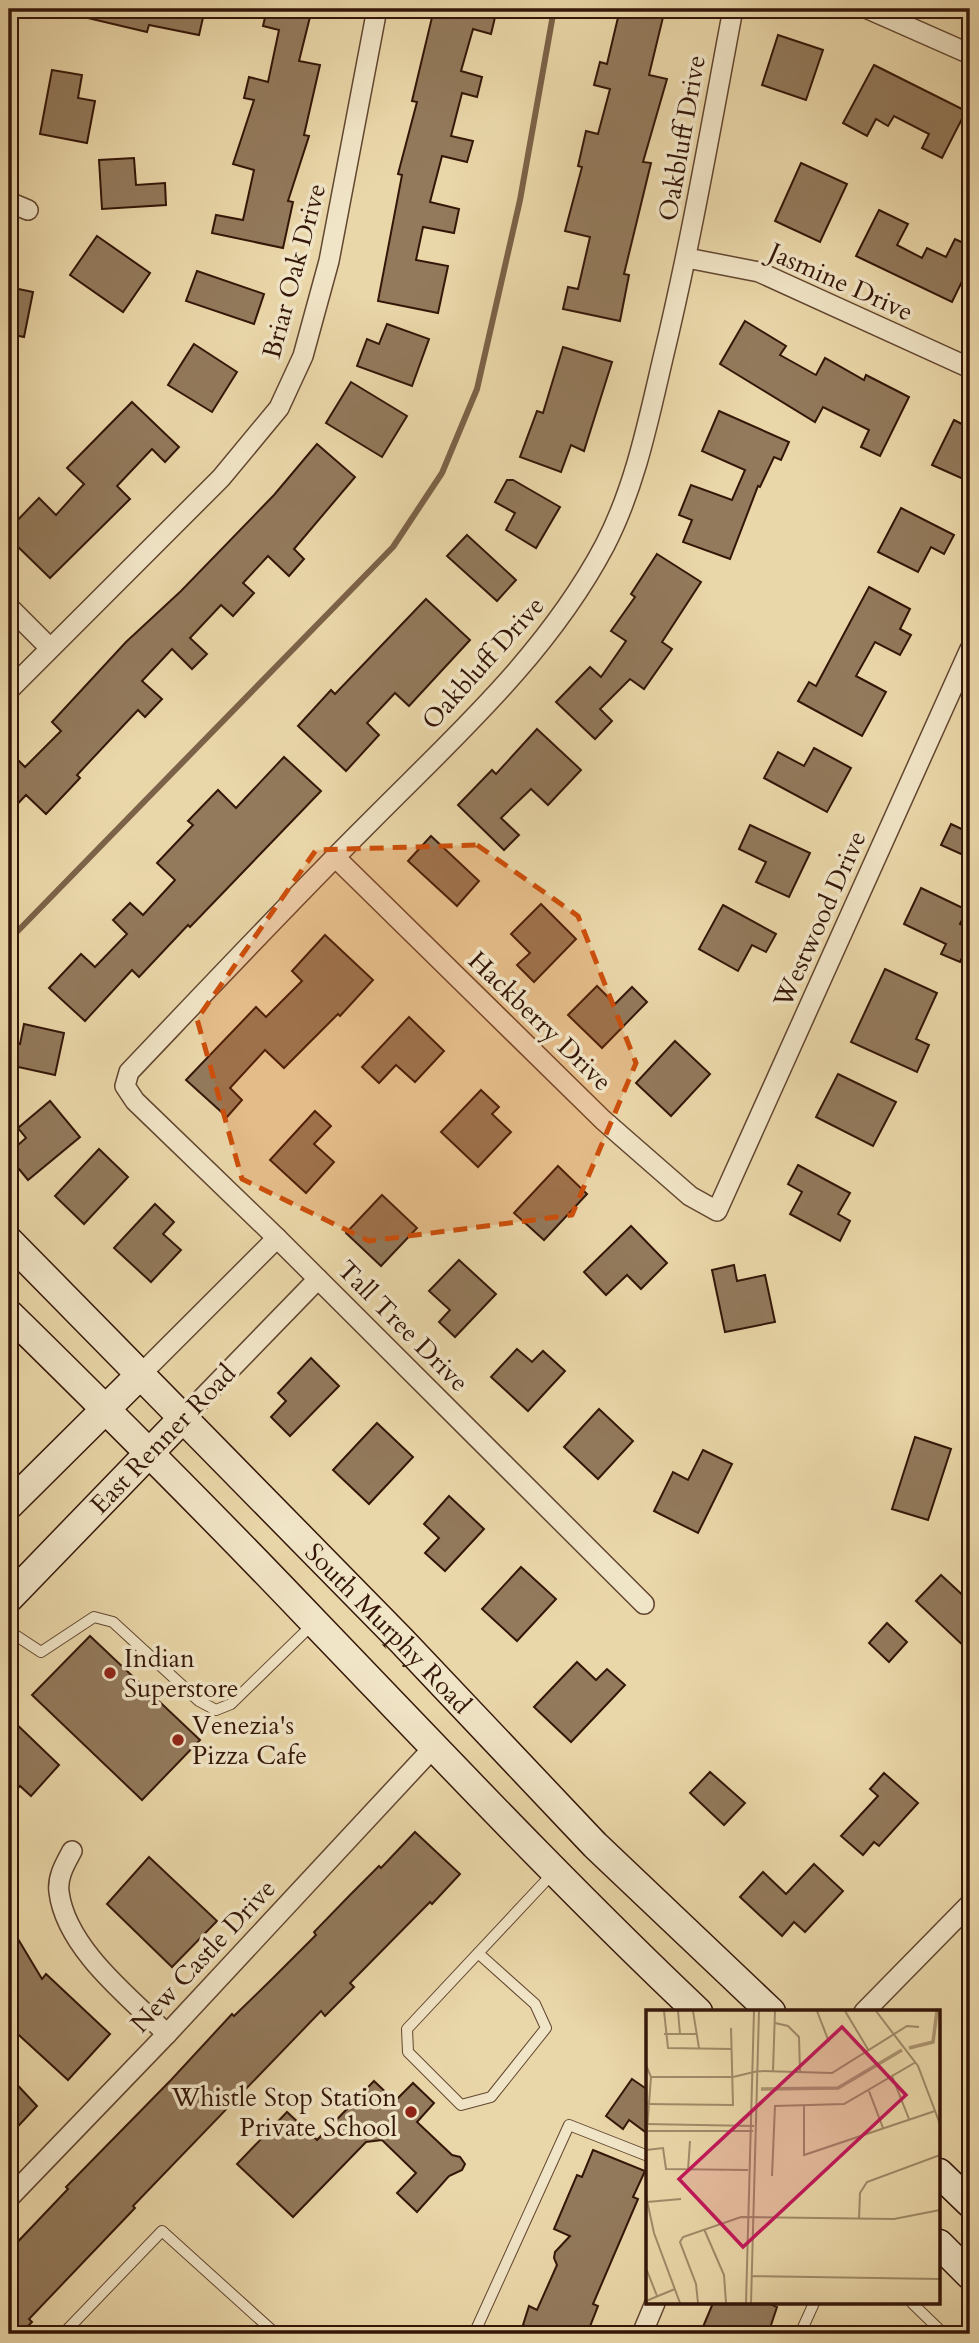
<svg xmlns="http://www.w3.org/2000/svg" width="979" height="2343" font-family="Cardo,serif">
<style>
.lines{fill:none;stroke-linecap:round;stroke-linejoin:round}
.stream{stroke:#7c6248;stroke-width:6}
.building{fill:#937a5c;stroke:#341608;stroke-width:2}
.lane-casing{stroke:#624630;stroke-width:12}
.street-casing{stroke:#624630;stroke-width:22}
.secondary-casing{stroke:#341608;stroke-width:31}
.lane{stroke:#f1e5c7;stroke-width:10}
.street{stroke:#f1e5c7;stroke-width:19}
.secondary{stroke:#f1e5c7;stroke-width:28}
.marked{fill:#cd4f0b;fill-opacity:0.2;stroke:#cd4f0b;stroke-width:5;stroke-dasharray:14 9;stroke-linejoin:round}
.poi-dot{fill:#8f2418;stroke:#f1e5c7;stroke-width:2.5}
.labels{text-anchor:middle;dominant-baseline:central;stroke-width:7;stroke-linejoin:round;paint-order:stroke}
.street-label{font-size:26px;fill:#341608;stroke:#f1e5c7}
.poi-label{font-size:26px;fill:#341608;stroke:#f1e5c7;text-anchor:start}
.inset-river{fill:none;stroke:#ac9572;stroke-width:3.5}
.inset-road{fill:none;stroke:#a18a69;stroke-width:2}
.view{fill:#c2185b;fill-opacity:0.15;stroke:#c2185b;stroke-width:3.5}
.inset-edge{fill:none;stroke:#341608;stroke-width:3.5}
</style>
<rect width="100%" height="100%" fill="#ead7a9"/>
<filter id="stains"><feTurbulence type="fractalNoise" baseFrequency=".00286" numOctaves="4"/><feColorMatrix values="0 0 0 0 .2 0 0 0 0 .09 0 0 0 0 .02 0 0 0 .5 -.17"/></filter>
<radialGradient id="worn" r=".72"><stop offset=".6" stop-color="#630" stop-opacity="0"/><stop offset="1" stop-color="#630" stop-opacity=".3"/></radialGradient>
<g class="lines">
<path class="stream" d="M9,940L393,547L442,473L477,389L520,200L554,9"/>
</g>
<g class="building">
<path d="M75,9H205L199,35L149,25L147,32L75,15Z"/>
<path d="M267,9H312L299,61L320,65L304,135L309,136L288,201L293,202L283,248L212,233L216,215L243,220L254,170L233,164L254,100L244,98L249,77L268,82L279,30L263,26Z"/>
<path d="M434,9H497L491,34L473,29L461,71L482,77L477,97L462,93L451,136L473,141L467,162L442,156L430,202L459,209L454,233L423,227L416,260L448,266L438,313L378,301L402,175L398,174L417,102L412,101Z"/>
<path d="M620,9H665L649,75L667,79L643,162L651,163L624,274L629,275L620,321L563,309L568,287L578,289L590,237L565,231L582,167L578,166L586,131L598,134L610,89L594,85L600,62L607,64Z"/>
<path d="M778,35L823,50L806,100L762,85Z"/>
<path d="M874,65L966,111L942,158L922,148L929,134L894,116L888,126L876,119L867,136L843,123Z"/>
<path d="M52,70L82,75L78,98L95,101L87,143L40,134Z"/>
<path d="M134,158L136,185L165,183L166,205L102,209L99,160Z"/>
<path d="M801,163L847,184L820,242L775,221Z"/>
<path d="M879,210L908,224L897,245L922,258L927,248L946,257L955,239L970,246V265L952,302L856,256Z"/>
<path d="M97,236L150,273L123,312L70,275Z"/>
<path d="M197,271L264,294L254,324L186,301Z"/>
<path d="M9,287L33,292L24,337L9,334Z"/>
<path d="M745,321L786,346L780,355L816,375L825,358L864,380L866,375L909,397L880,456L861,447L869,430L823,407L815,422L720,364Z"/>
<path d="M387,324L429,339L412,386L357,366L367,339L379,344Z"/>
<path d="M194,344L237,372L212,412L168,385Z"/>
<path d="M563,347L612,362L584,451L571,445L561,472L520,457L537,411L543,413Z"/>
<path d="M351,382L407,416L382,457L326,423Z"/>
<path d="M132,402L179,447L165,462L152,449L117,486L130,499L50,578L9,538V529L39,498L56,515L84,484L67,468Z"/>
<path d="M719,411L789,442L781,460L774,457L760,487L758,486L730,559L683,542L692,520L679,515L691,485L732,500L745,470L702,451Z"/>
<path d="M954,420L970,428V482L932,465Z"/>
<path d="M317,444L355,477L294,549L304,559L289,576L268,556L243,583L254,593L233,616L221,605L190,638L207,654L192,669L172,649L142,681L162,699L145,717L138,710L77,775L80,778L46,814L26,795L9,813V751L25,767L61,731L52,722L126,642L181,591L274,495Z"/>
<path d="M507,480H513L560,507L536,548L506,530L515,513L495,502Z"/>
<path d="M901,508L954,535L944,554L931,547L918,572L878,552Z"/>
<path d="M467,535L516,580L497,601L447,556Z"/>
<path d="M657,554L701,582L662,642L672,649L644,689L630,679L600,709L612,721L595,739L556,702L590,667L601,677L626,641L611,631L635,597L631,594Z"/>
<path d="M869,587L910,609L900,629L911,635L900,655L875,642L856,676L886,692L862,736L798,701L809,682L816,686Z"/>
<path d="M426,599L470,640L409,706L395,693L367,723L379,735L346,771L298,726L331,690L335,694Z"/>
<path d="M537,729L581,770L548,805L531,789L501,818L519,835L504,850L458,805L492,770L496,774Z"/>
<path d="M814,748L851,768L827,812L764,778L778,752L804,766Z"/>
<path d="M284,757L321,791L190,927L188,925L139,977L132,970L85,1021L49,988L81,954L95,967L127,934L113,920L130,903L143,915L175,880L157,863L193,825L188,821L218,790L236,808Z"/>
<path d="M951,824L970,833V858L941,845Z"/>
<path d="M750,825L810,853L789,897L756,882L766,862L739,849Z"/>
<path d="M431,836L479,881L457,906L408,861Z"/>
<path d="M921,888L967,910L960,924L970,928V941L960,962L941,954L946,944L904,924Z"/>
<path d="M541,904L576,939L534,982L517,965L530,953L511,934Z"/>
<path d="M723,905L776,934L766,952L752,945L738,971L699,949Z"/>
<path d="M325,935L373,980L340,1016L338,1014L284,1068L265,1050L230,1088L242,1100L227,1117L186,1080L256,1007L266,1017L302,981L292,971Z"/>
<path d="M885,969L937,993L916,1039L929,1045L917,1072L851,1042Z"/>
<path d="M597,986L615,1004L632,987L647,1002L602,1048L568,1015Z"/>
<path d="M409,1017L444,1051L415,1082L396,1065L379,1083L362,1067Z"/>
<path d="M24,1024L64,1033L55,1075L9,1065V1042L20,1044Z"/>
<path d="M675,1041L710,1074L671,1116L636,1083Z"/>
<path d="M838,1074L896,1102L873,1146L816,1117Z"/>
<path d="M481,1090L499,1107L492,1114L511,1132L478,1167L441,1132Z"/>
<path d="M50,1101L80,1137L28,1180L9,1157V1153L26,1138L18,1128Z"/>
<path d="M315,1111L331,1126L314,1144L334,1162L306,1193L270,1160Z"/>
<path d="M99,1149L128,1177L84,1224L55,1196Z"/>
<path d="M798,1165L850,1193L838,1214L850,1221L840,1241L790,1214L802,1192L788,1184Z"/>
<path d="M558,1166L587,1194L544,1240L514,1213Z"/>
<path d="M382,1195L417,1228L381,1266L346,1233Z"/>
<path d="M155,1204L174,1222L163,1234L181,1250L151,1282L114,1248Z"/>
<path d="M631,1226L667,1263L641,1289L627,1275L606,1295L584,1272Z"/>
<path d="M459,1260L496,1294L455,1337L439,1322L450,1310L429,1291Z"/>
<path d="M734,1265L737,1281L765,1275L775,1322L725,1332L712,1270Z"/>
<path d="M517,1349L532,1362L543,1351L565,1371L528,1411L491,1377Z"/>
<path d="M311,1358L339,1386L290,1436L271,1417L286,1401L278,1393Z"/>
<path d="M599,1409L633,1441L598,1479L564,1447Z"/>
<path d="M377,1423L413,1457L369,1504L333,1470Z"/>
<path d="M915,1437L951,1449L928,1520L892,1509Z"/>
<path d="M703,1450L732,1464L698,1533L654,1511L673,1472L688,1480Z"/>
<path d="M449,1496L484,1529L445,1571L425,1553L439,1538L424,1524Z"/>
<path d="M521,1567L556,1599L517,1641L482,1609Z"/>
<path d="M941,1575L970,1602V1652L916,1601Z"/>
<path d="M887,1623L907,1642L889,1662L869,1643Z"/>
<path d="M90,1636L200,1740L142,1800L32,1695Z"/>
<path d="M577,1662L596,1680L607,1669L625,1685L571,1742L534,1707Z"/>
<path d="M9,1717L59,1765L31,1796L20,1786L9,1797Z"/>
<path d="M710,1772L745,1803L724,1825L690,1793Z"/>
<path d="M884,1773L918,1803L879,1846L874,1842L863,1855L841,1836L878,1796L870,1789Z"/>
<path d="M415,1832L460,1874L432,1904L430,1902L350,1983L354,1987L325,2016L321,2011L133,2206L135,2208L29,2319L32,2322L20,2334H9V2251L68,2189L66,2187L171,2080L232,2014L234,2016L272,1979L316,1935L314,1932L350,1895L379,1866L381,1868Z"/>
<path d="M149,1857L217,1921L172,1967L107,1904Z"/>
<path d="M814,1864L843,1891L805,1932L794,1922L782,1936L740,1897L763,1872L786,1894Z"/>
<path d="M9,1924L42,1979L46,1974L110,2034L68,2080L9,2026Z"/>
<path d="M9,2076L37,2106L9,2136Z"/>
<path d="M632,2079L648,2090V2134L629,2120L623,2129L606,2116Z"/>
<path d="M374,2081L395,2101L413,2083L434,2103L417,2122L452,2155L460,2157L465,2164L462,2170L449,2176L417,2212L397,2193L416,2173L382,2140L366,2142L293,2217L237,2164L287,2112L317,2140Z"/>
<path d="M593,2150L645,2171L633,2197L638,2199L593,2304L598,2306L587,2334H543L523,2325L529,2306L537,2310L557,2265L554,2258L555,2252L570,2236L554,2229L577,2175L582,2177Z"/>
<path d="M713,2303H768L777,2307L768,2334H700Z"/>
</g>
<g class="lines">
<g class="lane-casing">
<g id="lane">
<path d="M9,1631L41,1652L94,1617L113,1622L199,1701L216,1710L231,1704L313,1624"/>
<path d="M478,1953L535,2004L546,2028L491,2097L461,2105L408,2052L407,2029L554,1872"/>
<path d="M912,2303L944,2334"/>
<path d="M63,2334L162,2231L276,2334"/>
<path d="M474,2334L569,2125L648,2156"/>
<path d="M800,2334L814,2303"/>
</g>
</g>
<g class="street-casing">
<g id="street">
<path d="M868,9L970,54"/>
<path d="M9,202L28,210"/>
<path d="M687,258L759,272L970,368"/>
<path d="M9,607L50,648"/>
<path d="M9,690L221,478L279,408L303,356L329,261L377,9"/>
<path d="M335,857L603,1120L690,1196L717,1211L970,649"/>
<path d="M141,1374L277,1238"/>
<path d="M184,1417L318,1279"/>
<path d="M644,1604L277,1238L135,1101L125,1086L129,1072C208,989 286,906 367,825C453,738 547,655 605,545C635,487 648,422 663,358C691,242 711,126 733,9"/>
<path d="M72,1851C65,1864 57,1877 59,1892C66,1948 129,1997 167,2034"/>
<path d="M864,2012L970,1904"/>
<path d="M9,2198L167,2034L433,1748"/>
<path d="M642,2334L655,2303"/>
</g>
</g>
<g class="secondary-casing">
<g id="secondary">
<path id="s1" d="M9,1241L401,1640L595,1845L771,2012"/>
<path d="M9,1314C112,1415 215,1518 315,1623C441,1754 566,1887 698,2012"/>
<path d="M9,1505L141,1374"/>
<path d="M9,1598L184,1417"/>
<path d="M939,2173L970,2203"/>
<path d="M939,2244L970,2275"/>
</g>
</g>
<use href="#lane" class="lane"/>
<use href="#street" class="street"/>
<use href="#secondary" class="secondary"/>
</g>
<path class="marked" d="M477,845L578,916L636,1063L572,1215L369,1241L242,1179L197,1019L316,850Z"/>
<g class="poi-dot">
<circle cx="110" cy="1673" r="7"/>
<circle cx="178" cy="1740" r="7"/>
<circle cx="411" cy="2112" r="7"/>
</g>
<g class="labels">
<g class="street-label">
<text transform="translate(682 138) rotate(-80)">Oakbluff Drive</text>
<text transform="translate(294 271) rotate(-75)">Briar Oak Drive</text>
<text transform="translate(841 282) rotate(24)">Jasmine Drive</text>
<text transform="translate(483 663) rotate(-48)">Oakbluff Drive</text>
<text transform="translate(820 919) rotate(-66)">Westwood Drive</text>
<text transform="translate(540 1021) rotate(44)">Hackberry Drive</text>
<text transform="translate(403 1326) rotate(45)">Tall Tree Drive</text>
<text transform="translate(163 1439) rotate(-46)">East Renner Road</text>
<text stroke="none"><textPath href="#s1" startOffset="542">South Murphy Road</textPath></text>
<text transform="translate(203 1956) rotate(-47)">New Castle Drive</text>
</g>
<g class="poi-label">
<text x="124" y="1658">Indian<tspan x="124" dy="30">Superstore</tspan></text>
<text x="192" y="1725">Venezia's<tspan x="192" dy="30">Pizza Cafe</tspan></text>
<text x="397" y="2097" text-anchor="end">Whistle Stop Station<tspan x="397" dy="30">Private School</tspan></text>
</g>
</g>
<g transform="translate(646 2010)">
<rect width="294" height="294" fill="#ead7a9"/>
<path class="inset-river" d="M263,38L287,32L291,1M115,79L192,78L256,40"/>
<path class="inset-road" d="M18,1L22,38L86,39M32,1L34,24M47,1L53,38M171,1L183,32M199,1L223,41M230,1L272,56L294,114M129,13L142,16L153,27L154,62M18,24H50M0,55L5,67L0,133M127,61L129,1M246,66L263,109M5,67H87L112,61L186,63L261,16L273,17M223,81L237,118M0,94L87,95L85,18M158,96V145L289,101M0,114L108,116M0,121H107M0,140L17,138L20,159L102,160M42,160L44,131M126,166L129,96L198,94L270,52M0,186L8,223L34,293M1,192L35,189M213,209L214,183L221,172L294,145M58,219L78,265L80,293M0,258L11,286M106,266L294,269M0,291L29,279M52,293L50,274L34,232L37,227L95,207L248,209L294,200M100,293L108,1M105,293L113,1"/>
<path class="view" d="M196,17L260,85L97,237L33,169Z"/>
<rect width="294" height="294" class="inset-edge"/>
</g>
<rect width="979" height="2343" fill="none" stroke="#ead7a9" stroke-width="35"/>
<rect x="10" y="10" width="958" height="2322" fill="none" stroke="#341608" stroke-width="3.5"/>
<rect x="18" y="18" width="944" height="2308" fill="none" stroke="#341608" stroke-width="2"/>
<rect width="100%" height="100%" filter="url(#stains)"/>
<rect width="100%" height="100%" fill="url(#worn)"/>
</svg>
